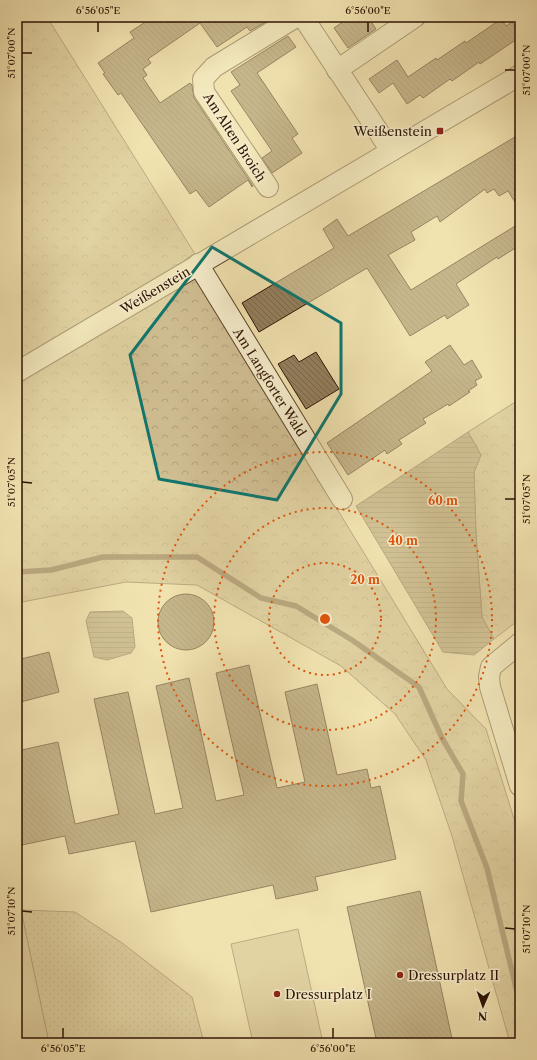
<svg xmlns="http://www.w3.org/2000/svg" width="537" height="1060" font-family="'Libre Caslon Text',serif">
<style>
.grass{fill:url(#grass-dots);stroke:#7e684b}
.forest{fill:url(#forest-crowns);stroke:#7e684b}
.pitch{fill:#d0bf93;stroke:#7e684b}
.water{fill:url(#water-rules);stroke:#7a6547}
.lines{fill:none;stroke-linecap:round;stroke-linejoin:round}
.stream{stroke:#7a6547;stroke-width:5.5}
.building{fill:url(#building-back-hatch);stroke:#2d1203}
.minor-casing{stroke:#5e462e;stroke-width:22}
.minor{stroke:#f6edcc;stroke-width:20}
.marked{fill:none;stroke:#0f766e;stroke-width:3;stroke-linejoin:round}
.ticks{fill:none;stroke:#2d1203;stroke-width:1.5}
.ring{fill:none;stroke:#df550c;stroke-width:2;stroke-dasharray:2 4}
.poi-dot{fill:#8f2418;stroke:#f6edcc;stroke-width:1.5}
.labels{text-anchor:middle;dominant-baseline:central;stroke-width:3;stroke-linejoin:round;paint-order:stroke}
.poi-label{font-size:13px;fill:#2d1203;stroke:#f6edcc;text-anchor:start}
.street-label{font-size:13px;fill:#2d1203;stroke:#f6edcc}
.centre{fill:#df550c;stroke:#f6edcc;stroke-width:2}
.ring-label{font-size:12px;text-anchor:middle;font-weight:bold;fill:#df550c;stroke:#f6edcc;stroke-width:3;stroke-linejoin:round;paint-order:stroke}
.neatline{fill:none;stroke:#2d1203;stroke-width:1.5}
.ticks-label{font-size:10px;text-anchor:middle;fill:#2d1203}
</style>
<defs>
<pattern id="grass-dots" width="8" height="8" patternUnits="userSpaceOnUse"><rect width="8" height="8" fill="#d0bf93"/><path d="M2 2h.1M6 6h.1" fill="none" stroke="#b3a37d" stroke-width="1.8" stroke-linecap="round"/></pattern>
<pattern id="forest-crowns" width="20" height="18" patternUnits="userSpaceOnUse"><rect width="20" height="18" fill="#d0bf93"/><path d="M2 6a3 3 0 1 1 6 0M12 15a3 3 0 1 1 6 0" fill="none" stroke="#b3a37d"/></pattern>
<pattern id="water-rules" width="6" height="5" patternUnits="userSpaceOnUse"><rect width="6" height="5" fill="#ae9c75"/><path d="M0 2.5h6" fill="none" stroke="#8e7e5e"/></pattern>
<pattern id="building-back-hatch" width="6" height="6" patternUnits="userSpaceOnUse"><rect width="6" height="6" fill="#937f5d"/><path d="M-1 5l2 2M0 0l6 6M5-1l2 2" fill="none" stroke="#78674b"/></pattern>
</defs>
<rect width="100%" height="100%" fill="#f1e3b0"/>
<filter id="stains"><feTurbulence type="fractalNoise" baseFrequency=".005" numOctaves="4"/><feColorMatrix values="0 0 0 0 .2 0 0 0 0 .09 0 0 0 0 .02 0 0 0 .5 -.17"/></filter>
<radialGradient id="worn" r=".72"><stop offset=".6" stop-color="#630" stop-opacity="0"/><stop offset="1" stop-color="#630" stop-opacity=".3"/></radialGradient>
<path class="grass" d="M21,910L75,912L122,943L192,997L204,1043H49Z"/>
<g class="forest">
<path d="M17,17H47L195,254L185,260L447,689L486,729L520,838V1043H510L452,836L426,760L395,714L341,666L197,585L126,582L17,603Z"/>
<path d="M520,399V619L494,639L482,617L476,534L474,472L481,455L468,432Z"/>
</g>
<g class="pitch">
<path d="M17,910H21L49,1043H17Z"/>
<path d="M298,929L323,1043H253L231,944Z"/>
</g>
<g class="water">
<path d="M468,432L481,455L474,472L476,534L482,617L494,639L474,655L443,652L356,506Z"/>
<path d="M123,611L132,618L135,647L131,653L107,660L94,657L86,621L90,612Z"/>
</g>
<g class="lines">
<path class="stream" d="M17,572L51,570L103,557H197L261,598L296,606L352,640L419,687L442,738L463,774L461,801L487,868L520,1004"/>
</g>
<g class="building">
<path d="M153,17H274L250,31L247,27L217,47L200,23L148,59L151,63L143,69L147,75L143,78L160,103L190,83L192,85L194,98L253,186L252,187L248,180L209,207L196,190L190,194L121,93L118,95L103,74L105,73L98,63L134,38L130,32Z"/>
<path d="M350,17H368L376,29L348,48L334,28Z"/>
<path d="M501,19L506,26L512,22L520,33V37L480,64L479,62L452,81L450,79L423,98L420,95L407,104L393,83L379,93L369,79L397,60L408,77L436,58L437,60L465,41L466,43Z"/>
<path d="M288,36L296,47L257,73L298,134L292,138L302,153L272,173L262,158L272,151L231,91L240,85L231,72Z"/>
<path d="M520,134V210L508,191L499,196L494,189L487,193L485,189L440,222L437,216L411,232L415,240L388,255L411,290L520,223V245L498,259L497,257L456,284L469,305L447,319L445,315L410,336L367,268L259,332L242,303L334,248L323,229L337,219L348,236Z"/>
<path d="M450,345L464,365L472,360L482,377L475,381L477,385L468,391L470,392L449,406L448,404L423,419L426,423L399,440L402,444L387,454L385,450L348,475L327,443L432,371L425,362Z"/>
<path d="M316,352L339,389L306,409L278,364L294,355L299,362Z"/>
<circle cx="186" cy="622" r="28"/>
<path d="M49,652L59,692L17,703V660Z"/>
<path d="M249,665L277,788L305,782L285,692L317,684L337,775L367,769L371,788L380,786L396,859L315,877L318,890L276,899L273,885L151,912L135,841L69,854L65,836L17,846V751L58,742L75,824L119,814L94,699L128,692L155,814L183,808L156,686L189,678L216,801L244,795L216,673Z"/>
<path d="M420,891L453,1043H377L347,907Z"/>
</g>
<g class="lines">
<g class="minor-casing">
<g id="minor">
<path d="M303,17L391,151"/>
<path d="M337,70L415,17"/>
<path d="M268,187L204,92L203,79L214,67L296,17"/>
<path d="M198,264L342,499"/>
<path d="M17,372L520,75"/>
<path d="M520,643L491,667L489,677L490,687L520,786"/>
</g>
</g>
<use href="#minor" class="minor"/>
</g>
<path d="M0 0H537V1060H0ZM212,247L341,323V394L277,500L159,479L130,355Z" fill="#f1e3b0" fill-opacity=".55" fill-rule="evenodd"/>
<path class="marked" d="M212,247L341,323V394L277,500L159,479L130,355Z"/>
<path class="ticks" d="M98,32V22M368,32V22M22,53H32M505,70H515M22,482L32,483M505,499H515M22,911L32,912M505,928L515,929M63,1038V1028M333,1038V1028"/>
<g class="ring">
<circle cx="325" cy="619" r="56"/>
<circle cx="325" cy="619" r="111"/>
<circle cx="325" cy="619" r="167"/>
</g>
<g class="poi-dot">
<rect x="436" y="127" width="8" height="8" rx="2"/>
<circle cx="400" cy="975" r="4"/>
<circle cx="277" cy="994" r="4"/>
</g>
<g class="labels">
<g class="poi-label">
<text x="432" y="131" text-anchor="end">Weißenstein</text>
<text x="408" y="975">Dressurplatz II</text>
<text x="285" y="994">Dressurplatz I</text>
</g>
<g class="street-label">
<text transform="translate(235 137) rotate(57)">Am Alten Broich</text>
<text transform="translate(155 290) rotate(-31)">Weißenstein</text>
<text transform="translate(270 382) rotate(58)">Am Langforter Wald</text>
</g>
</g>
<circle cx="325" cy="619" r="6" class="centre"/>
<g class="ring-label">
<text x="443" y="505">60 m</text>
<text x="403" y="545">40 m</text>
<text x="365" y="584">20 m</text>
</g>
<rect width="537" height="1060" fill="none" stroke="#f1e3b0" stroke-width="44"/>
<g transform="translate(483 1006) rotate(182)" stroke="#f6edcc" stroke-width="3" paint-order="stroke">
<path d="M0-3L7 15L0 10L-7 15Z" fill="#2d1203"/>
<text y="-6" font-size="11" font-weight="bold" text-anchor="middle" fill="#2d1203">N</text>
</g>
<rect x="22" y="22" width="493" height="1016" class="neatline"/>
<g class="ticks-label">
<text x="98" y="14">6°56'05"E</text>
<text x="368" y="14">6°56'00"E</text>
<text transform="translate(11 53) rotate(-90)" y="4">51°07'00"N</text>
<text transform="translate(526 70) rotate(-90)" y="4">51°07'00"N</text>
<text transform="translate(11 482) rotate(-90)" y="4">51°07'05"N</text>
<text transform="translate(526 499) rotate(-90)" y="4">51°07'05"N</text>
<text transform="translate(11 911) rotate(-90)" y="4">51°07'10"N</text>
<text transform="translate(526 929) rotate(-90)" y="4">51°07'10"N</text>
<text x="63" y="1052">6°56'05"E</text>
<text x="333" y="1052">6°56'00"E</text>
</g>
<rect width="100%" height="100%" filter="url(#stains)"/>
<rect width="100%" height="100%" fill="url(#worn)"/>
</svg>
